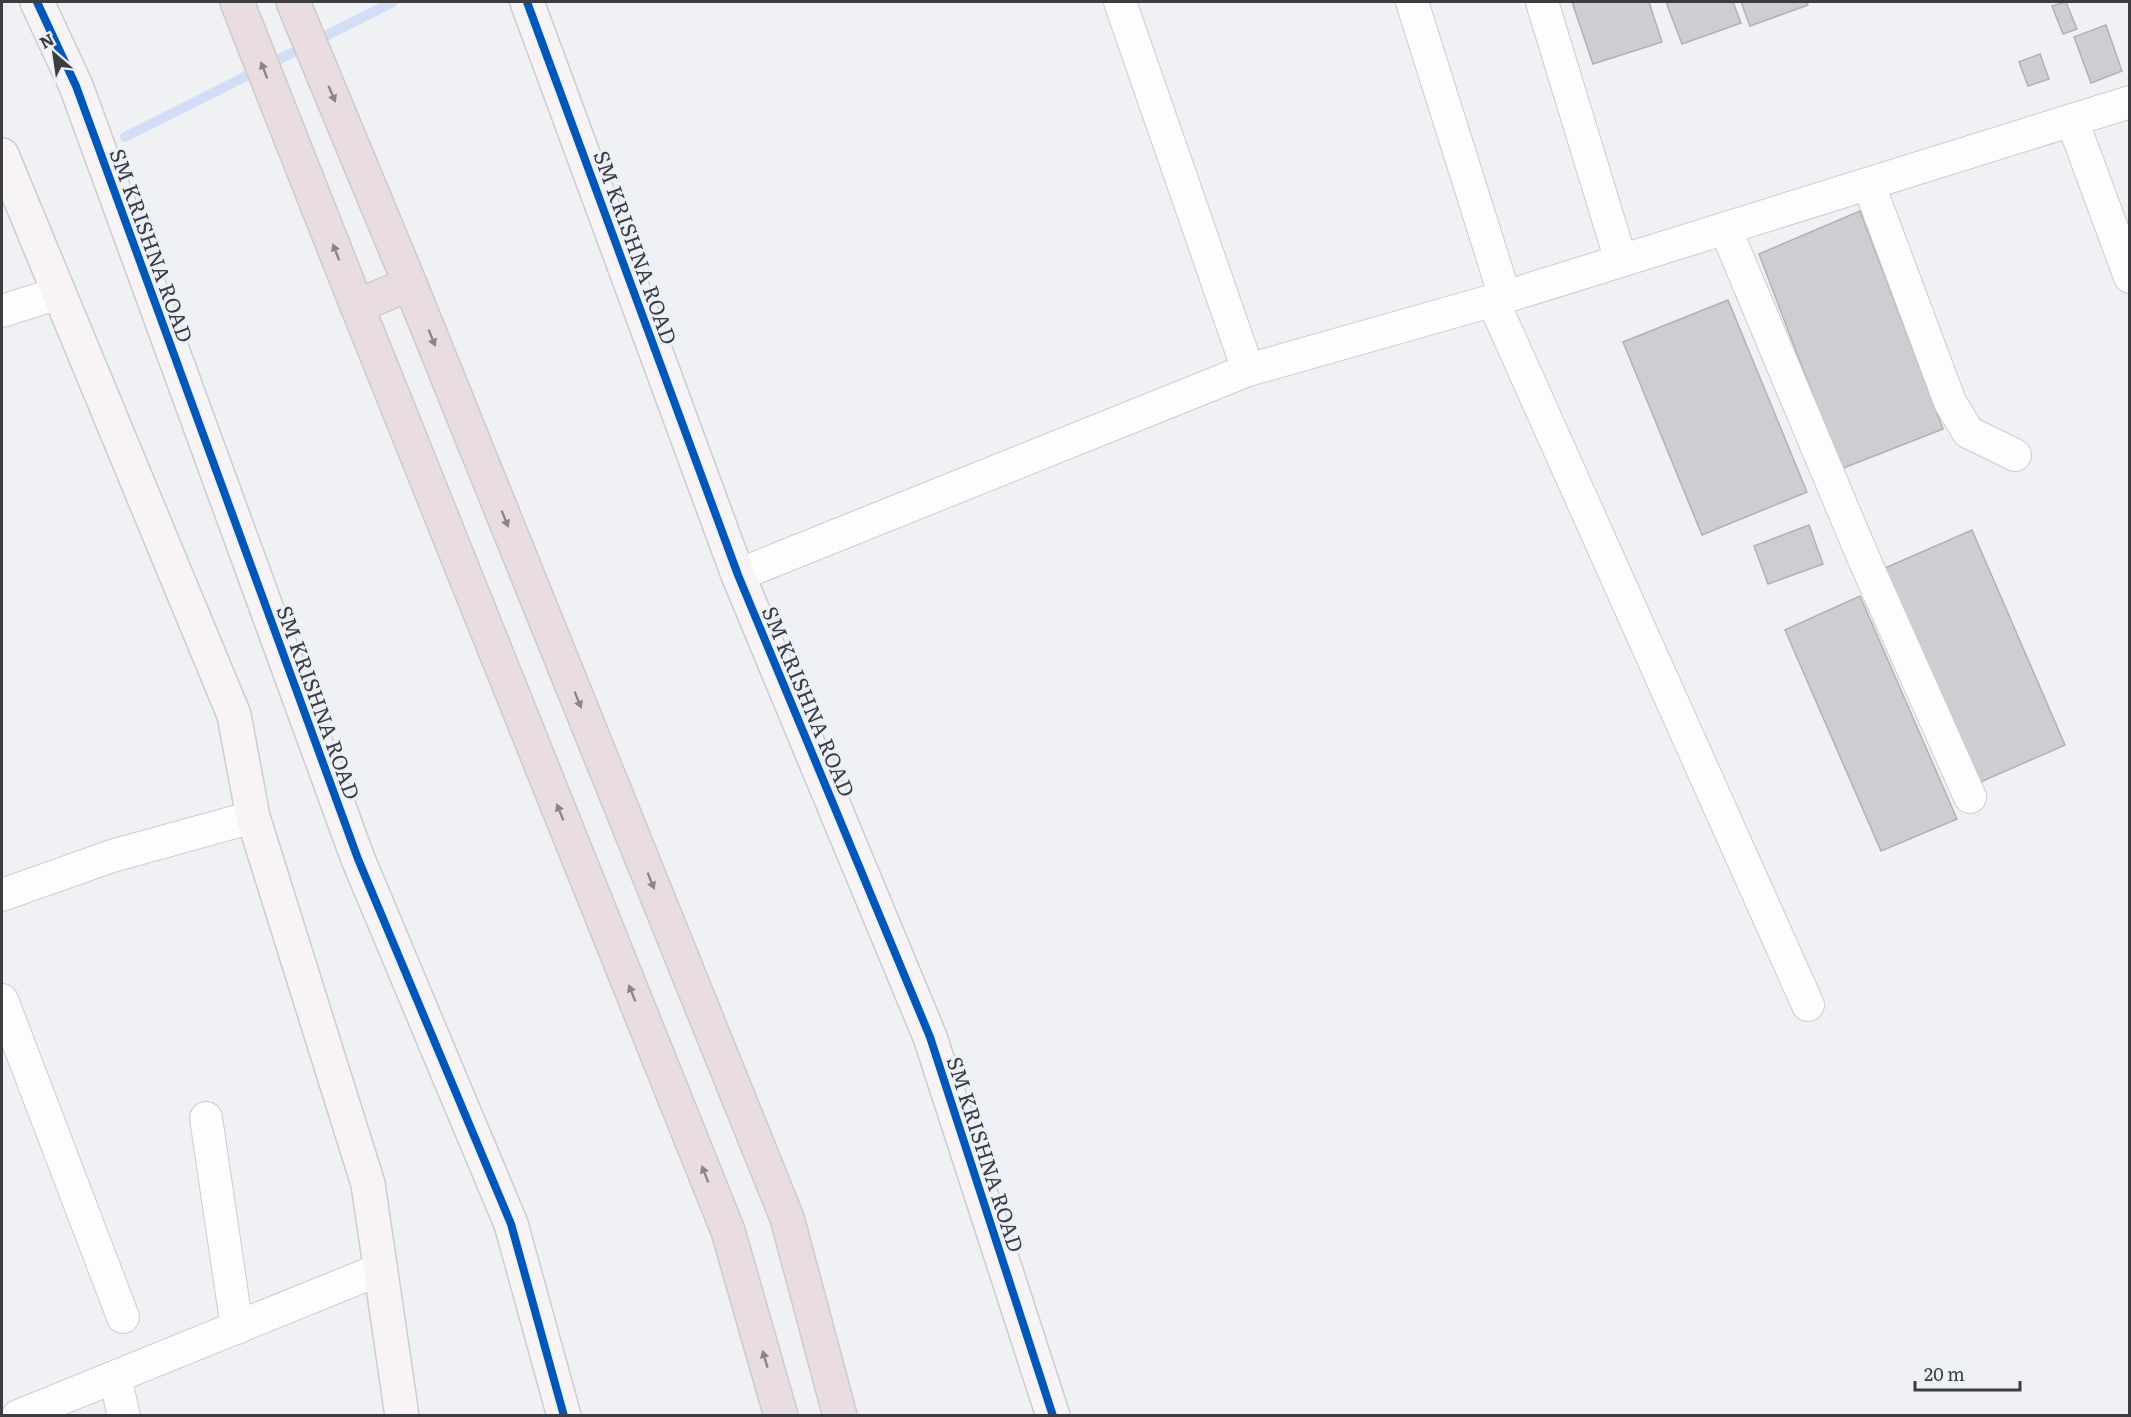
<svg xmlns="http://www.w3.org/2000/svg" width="2131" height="1417" font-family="Literata,serif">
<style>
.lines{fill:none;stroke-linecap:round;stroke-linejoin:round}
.stream{stroke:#d1dff4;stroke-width:10}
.building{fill:#ccced1;stroke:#b1b2b5;stroke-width:1.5}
.street-casing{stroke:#cbcdd0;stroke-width:34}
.secondary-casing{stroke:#cbcdd0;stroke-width:36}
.highway-casing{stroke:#cbcccd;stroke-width:36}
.street{stroke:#fdfdfe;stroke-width:32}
.secondary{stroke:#f8f4f5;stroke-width:33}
.highway{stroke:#eadde1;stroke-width:33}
.cycleway-casing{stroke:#ecf0f8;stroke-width:11}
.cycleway{stroke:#0057b8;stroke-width:8}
.oneway{fill:#8a8588}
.labels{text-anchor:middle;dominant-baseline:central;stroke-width:6;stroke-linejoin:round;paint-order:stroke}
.street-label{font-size:21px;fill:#3b3d40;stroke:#ecf0f8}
</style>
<rect width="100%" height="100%" fill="#eff1f5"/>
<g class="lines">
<path class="stream" d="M125,137L393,2"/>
</g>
<g class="building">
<path d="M1572,2H1649L1662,42L1593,64Z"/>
<path d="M1666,2H1733L1741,23L1682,44Z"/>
<path d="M1741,2H1807L1808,5L1750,26Z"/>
<path d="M2066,2L2077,29L2063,34L2052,6Z"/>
<path d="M2106,25L2122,71L2091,83L2074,37Z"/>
<path d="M2040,54L2049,79L2028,86L2019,62Z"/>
<path d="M1860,211L1943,429L1841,469L1759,254Z"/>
<path d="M1728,300L1807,492L1702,535L1623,342Z"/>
<path d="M1809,525L1823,564L1768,584L1754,546Z"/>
<path d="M1972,530L2065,745L1976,784L1883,569Z"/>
<path d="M1860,596L1957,819L1881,851L1785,630Z"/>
</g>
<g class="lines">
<g class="street-casing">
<g id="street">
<path d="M1120,2L1248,370"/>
<path d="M1412,2L1505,297"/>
<path d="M1542,2L1621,261"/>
<path d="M2072,120L2130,277"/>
<path d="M1869,185L1950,402L1968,432L2015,455"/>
<path d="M1726,230L1863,557L1970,797"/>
<path d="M1493,301L1808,1005"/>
<path d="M2,311L59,293"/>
<path d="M738,575L1248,370L1505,297L2130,102"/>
<path d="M2,895L112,856L253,817"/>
<path d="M2,1000L123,1317"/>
<path d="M206,1118L237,1328"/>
<path d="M115,1377L124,1416"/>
<path d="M18,1416L381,1269"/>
</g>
</g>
<g class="secondary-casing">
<g id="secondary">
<path d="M37,2L76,86L358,859L511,1224L564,1416"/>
<path d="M527,2L738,575L930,1037L1053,1416"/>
<path d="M2,155L234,715L253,817L368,1184L402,1416"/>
</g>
</g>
<g class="highway-casing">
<g id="highway">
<path d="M237,2L357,306L728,1231L781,1416"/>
<path d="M293,2L410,284L787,1218L840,1416"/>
<path d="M357,306L410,284"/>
</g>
</g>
<use href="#street" class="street"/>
<use href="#secondary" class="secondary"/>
<use href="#highway" class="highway"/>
<g class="cycleway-casing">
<g id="cycleway">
<path d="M37,2L76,86L358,859L511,1224L564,1416"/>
<path d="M527,2L738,575L930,1037L1053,1416"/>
</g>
</g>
<use href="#cycleway" class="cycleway"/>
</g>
<defs><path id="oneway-solid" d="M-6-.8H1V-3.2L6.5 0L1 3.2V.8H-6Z" transform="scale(1.5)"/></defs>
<g class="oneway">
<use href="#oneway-solid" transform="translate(264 70) rotate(-111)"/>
<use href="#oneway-solid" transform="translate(332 94) rotate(67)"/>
<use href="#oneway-solid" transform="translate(336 252) rotate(-111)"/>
<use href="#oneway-solid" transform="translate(432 338) rotate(68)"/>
<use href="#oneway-solid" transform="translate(505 519) rotate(68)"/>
<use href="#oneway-solid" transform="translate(578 700) rotate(68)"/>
<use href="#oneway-solid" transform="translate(560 812) rotate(-112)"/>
<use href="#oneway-solid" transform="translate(651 881) rotate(68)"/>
<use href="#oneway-solid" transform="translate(632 993) rotate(-112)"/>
<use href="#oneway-solid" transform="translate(705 1174) rotate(-112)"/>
<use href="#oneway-solid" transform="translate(765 1359) rotate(-106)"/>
</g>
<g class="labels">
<g class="street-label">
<text transform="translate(153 245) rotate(70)">SM KRISHNA ROAD</text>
<text transform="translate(637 247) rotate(70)">SM KRISHNA ROAD</text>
<text transform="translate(810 701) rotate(67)">SM KRISHNA ROAD</text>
<text transform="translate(320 702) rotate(70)">SM KRISHNA ROAD</text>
<text transform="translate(987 1154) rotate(72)">SM KRISHNA ROAD</text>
</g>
</g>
<rect width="2131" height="1417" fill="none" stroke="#3b3d40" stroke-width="6"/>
<g transform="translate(54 54) rotate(331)" stroke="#ecf0f8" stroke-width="4.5" paint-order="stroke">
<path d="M0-4.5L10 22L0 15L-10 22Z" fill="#3b3d40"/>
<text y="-9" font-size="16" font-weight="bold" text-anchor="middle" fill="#3b3d40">N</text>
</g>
<path d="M1915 1381v9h105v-9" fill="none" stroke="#3b3d40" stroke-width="3"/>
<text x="1924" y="1381" font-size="18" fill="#3b3d40" stroke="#ecf0f8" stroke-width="4.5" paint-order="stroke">20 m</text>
</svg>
